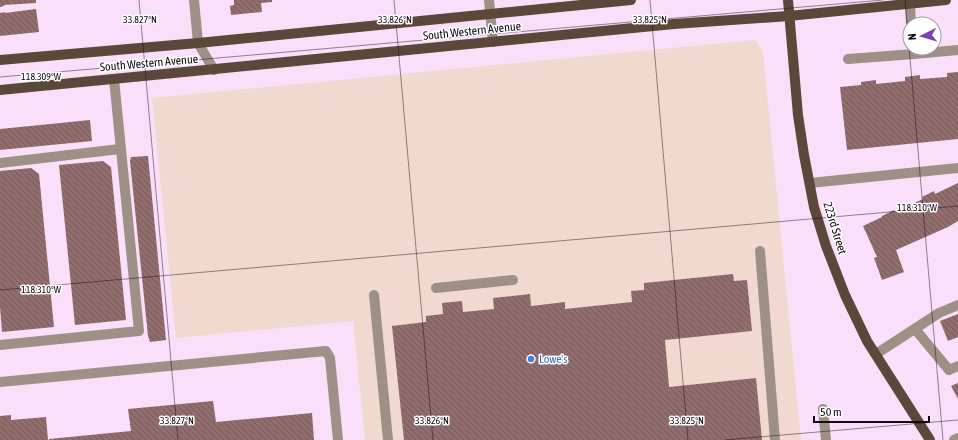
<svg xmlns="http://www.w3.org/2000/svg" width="958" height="440" font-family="'Asap Condensed',sans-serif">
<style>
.commercial{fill:#f1d9d0}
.building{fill:url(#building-back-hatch)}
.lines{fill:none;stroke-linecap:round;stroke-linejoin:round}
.minor{stroke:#9c9087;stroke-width:10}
.major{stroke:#5c483a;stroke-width:10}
.ticks{fill:none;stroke:#120912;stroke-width:1;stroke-opacity:0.45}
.shop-dot{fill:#3f7fe0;stroke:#fff;stroke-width:1.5}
.labels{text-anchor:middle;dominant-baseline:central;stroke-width:3;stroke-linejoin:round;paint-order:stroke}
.street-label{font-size:12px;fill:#120912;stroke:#fff}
.shop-label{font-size:12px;fill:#366cbe;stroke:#fff;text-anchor:start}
.ticks-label{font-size:10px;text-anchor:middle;fill:#120912;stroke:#fff;stroke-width:3;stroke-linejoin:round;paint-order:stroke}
</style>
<defs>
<pattern id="building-back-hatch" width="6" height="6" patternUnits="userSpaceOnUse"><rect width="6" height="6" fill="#926d6d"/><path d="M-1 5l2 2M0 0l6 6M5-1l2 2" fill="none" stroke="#765858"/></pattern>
</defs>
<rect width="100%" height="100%" fill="#fadffa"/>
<path class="commercial" d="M755,40L763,52L801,440H365L353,321L176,338L152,98Z"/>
<g class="building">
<path d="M0,0H36V3L4,5V6L0,7Z"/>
<path d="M234,0H272V2L261,3L262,12L231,15L230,6L234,5Z"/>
<path d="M36,9L39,32L0,36V13L5,12V13Z"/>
<path d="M958,72V139L847,150L840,87L861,85V82L876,80V84L905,81V77L920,75V79L947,77V73Z"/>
<path d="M90,120L92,141L0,150V129Z"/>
<path d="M148,156L166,340L150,342L148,336L130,161L131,157Z"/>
<path d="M103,161L111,167L126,320L75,325L59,165Z"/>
<path d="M31,168L39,174L54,327L2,332L0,307V171Z"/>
<path d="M958,183V221L948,227L896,250L904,272L882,280L874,258L877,257L863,226L882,217V216L894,210L895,212L923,199L922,197L934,191L935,194Z"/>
<path d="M733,274L734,281L747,280L752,331L665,340L669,387L756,378L762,440H404L392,326L426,322V316L443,314L442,303L462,301L463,312L494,309L493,298L530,294L531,306L565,302V309L632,302L631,291L644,290V283Z"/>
<path d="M958,314V337L948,341L940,321Z"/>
<path d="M958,383V399L951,386Z"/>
<path d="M213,401L216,422L312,413L314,440H49V439L131,431L128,409Z"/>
<path d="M11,415V420L46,417L48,440H0V416Z"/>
</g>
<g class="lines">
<g class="minor">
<path d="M194,0L198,43L214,70"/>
<path d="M489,0L493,42"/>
<path d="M910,4L911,24"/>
<path d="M913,48L914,54L958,50"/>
<path d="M848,59L914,54"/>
<path d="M0,163L120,149"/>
<path d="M810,183L958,168"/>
<path d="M760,251L775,440"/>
<path d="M436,288L513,280"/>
<path d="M374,295L388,440"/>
<path d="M915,329L949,370L958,366"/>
<path d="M0,345L139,331L114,79"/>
<path d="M876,354L939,313L958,305"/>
<path d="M0,382L326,351L330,358L338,440"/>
<path d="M823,409L826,440"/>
<path d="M954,440L958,438"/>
</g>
<g class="major">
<path d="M788,0L798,115L804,155L814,207L826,246L845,295L867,341L930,440"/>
<path d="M0,60L198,43L631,0"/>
<path d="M0,90L674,24L789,16L946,0"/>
</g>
</g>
<path class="ticks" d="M139,0L178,440M394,0L433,440M650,0L688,440M905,0L943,440M0,77L883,0M0,290L958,206M724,440L958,420"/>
<circle class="shop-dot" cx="531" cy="359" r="4"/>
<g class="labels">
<g class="street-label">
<text transform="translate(472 31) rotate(-6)">South Western Avenue</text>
<text transform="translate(149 63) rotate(-5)">South Western Avenue</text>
<text transform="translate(835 228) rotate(73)">223rd Street</text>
</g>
<g class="shop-label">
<text x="539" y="359">Lowe's</text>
</g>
</g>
<g class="ticks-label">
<text x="140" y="23">33.827°N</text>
<text x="395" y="23">33.826°N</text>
<text x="650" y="23">33.825°N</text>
<text x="41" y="80">118.309°W</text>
<text x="917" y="211">118.310°W</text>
<text x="41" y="293">118.310°W</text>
<text x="177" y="424">33.827°N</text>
<text x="432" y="424">33.826°N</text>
<text x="687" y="424">33.825°N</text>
</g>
<g transform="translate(922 36) rotate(265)"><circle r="19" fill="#ffffff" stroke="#a09da0"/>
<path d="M0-3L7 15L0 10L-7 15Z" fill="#7d41b7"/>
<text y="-6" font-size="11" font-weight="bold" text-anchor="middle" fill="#120912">N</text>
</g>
<path d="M814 416v6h115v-6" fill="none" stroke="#120912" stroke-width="2"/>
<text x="820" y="416" font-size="12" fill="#120912" stroke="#ffffff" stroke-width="3" paint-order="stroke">50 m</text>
</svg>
